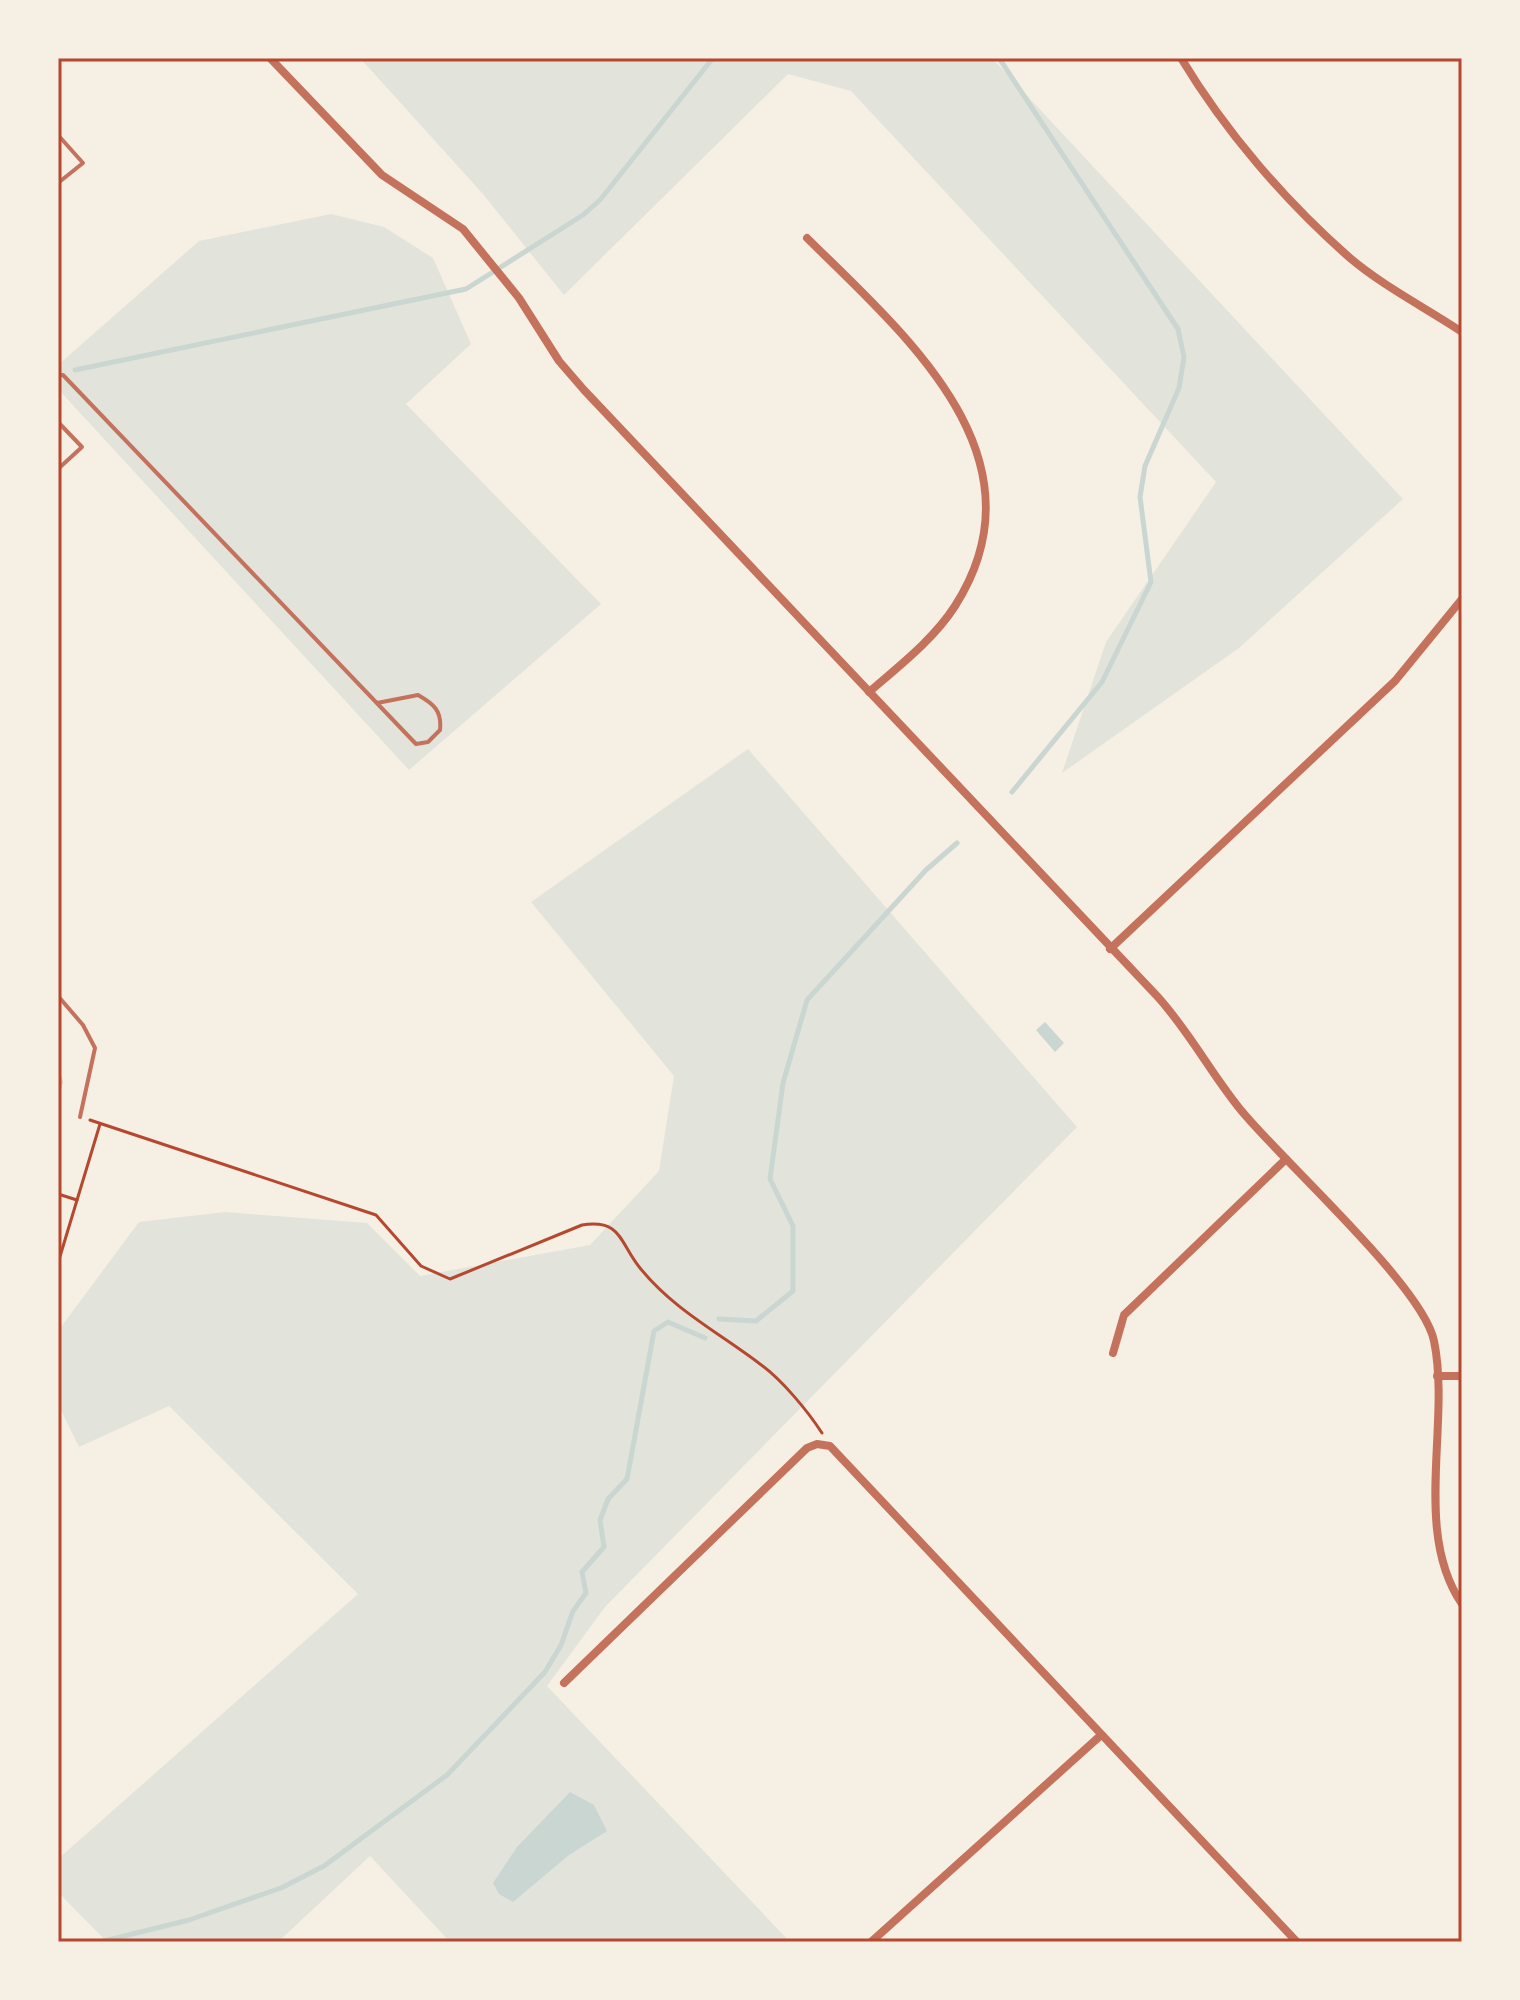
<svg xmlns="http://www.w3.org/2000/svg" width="1520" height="2000" font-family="Literata,serif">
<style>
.green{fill:#e2e4dc}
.water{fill:#c9d6d2}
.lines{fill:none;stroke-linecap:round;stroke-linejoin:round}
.stream{stroke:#c9d6d2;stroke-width:5}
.building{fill:#e6c5b7}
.path{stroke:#b5482f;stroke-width:3}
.service{stroke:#c5725c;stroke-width:4}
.minor{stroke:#c5725c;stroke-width:8}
.neatline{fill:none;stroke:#b5482f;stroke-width:3}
</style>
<rect width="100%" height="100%" fill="#f6efe4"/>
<g class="green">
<path d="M360,58H992L1403,499L1239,648L1062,773L1106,642L1216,482L851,91L788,74L564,295L482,193Z"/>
<path d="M331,214L384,227L433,258L471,344L406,404L601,604L409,770L58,389V365L199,241Z"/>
<path d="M748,749L1077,1127L605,1607L547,1686L790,1942H450L370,1856L278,1942H107L58,1892V1859L358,1594L169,1406L79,1447L58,1404V1331L139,1222L225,1212L367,1223L420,1276L590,1245L659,1171L674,1076L531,902Z"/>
</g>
<g class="water">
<path d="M1045,1022L1064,1043L1055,1052L1036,1030Z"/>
<path d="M570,1792L594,1805L607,1831L569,1855L513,1902L499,1894L493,1883L517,1847Z"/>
</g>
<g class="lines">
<g class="stream">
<path d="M999,58L1178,329L1184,357L1179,388L1145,466L1140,497L1151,582L1102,682L1012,792"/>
<path d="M75,370L466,289L583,215L600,200L713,58"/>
<path d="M719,1319L756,1321L793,1291V1226L770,1179L783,1083L807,1000L926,870L957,843"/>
<path d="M100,1942L189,1920L281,1888L324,1866L447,1775L545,1672L561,1645L573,1611L586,1593L582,1572L604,1547L600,1520L608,1499L627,1479L654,1331L668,1322L705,1338"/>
</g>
</g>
<path class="building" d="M58,1066L63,1082L59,1097H58Z"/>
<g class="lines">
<g class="path">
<path d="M90,1120L376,1215L421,1266L450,1279L582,1225C622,1219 619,1242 640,1268C674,1310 718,1332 760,1364C782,1380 807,1410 822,1433"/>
<path d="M58,1194L77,1200"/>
<path d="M58,1263L100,1124"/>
</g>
<g class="service">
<path d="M58,135L83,163L58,183"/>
<path d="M58,375H63L416,744L428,742L440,730C442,711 434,704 418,695L377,703"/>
<path d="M58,422L82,447L58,469"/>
<path d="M58,996L83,1025L95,1048L80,1117"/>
</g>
<g class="minor">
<path d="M270,58L382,175L463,229L519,298L559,361L584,390L1157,996C1189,1031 1210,1072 1240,1109C1281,1160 1423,1286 1434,1341C1451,1423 1412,1531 1462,1604"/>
<path d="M1181,58C1225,131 1285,201 1350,258C1383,286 1426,308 1462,332"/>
<path d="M807,238C905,335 1050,457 955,606C934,639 899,666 869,692"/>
<path d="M1110,949L1395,681L1462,599"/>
<path d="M1113,1353L1124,1315L1286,1159"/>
<path d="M1437,1376H1462"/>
<path d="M564,1683L807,1448L817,1444L830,1446L1297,1942"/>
<path d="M871,1942L1100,1736"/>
</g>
</g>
<rect width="1520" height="2000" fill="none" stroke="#f6efe4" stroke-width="120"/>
<rect x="60" y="60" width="1400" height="1880" class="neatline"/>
</svg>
